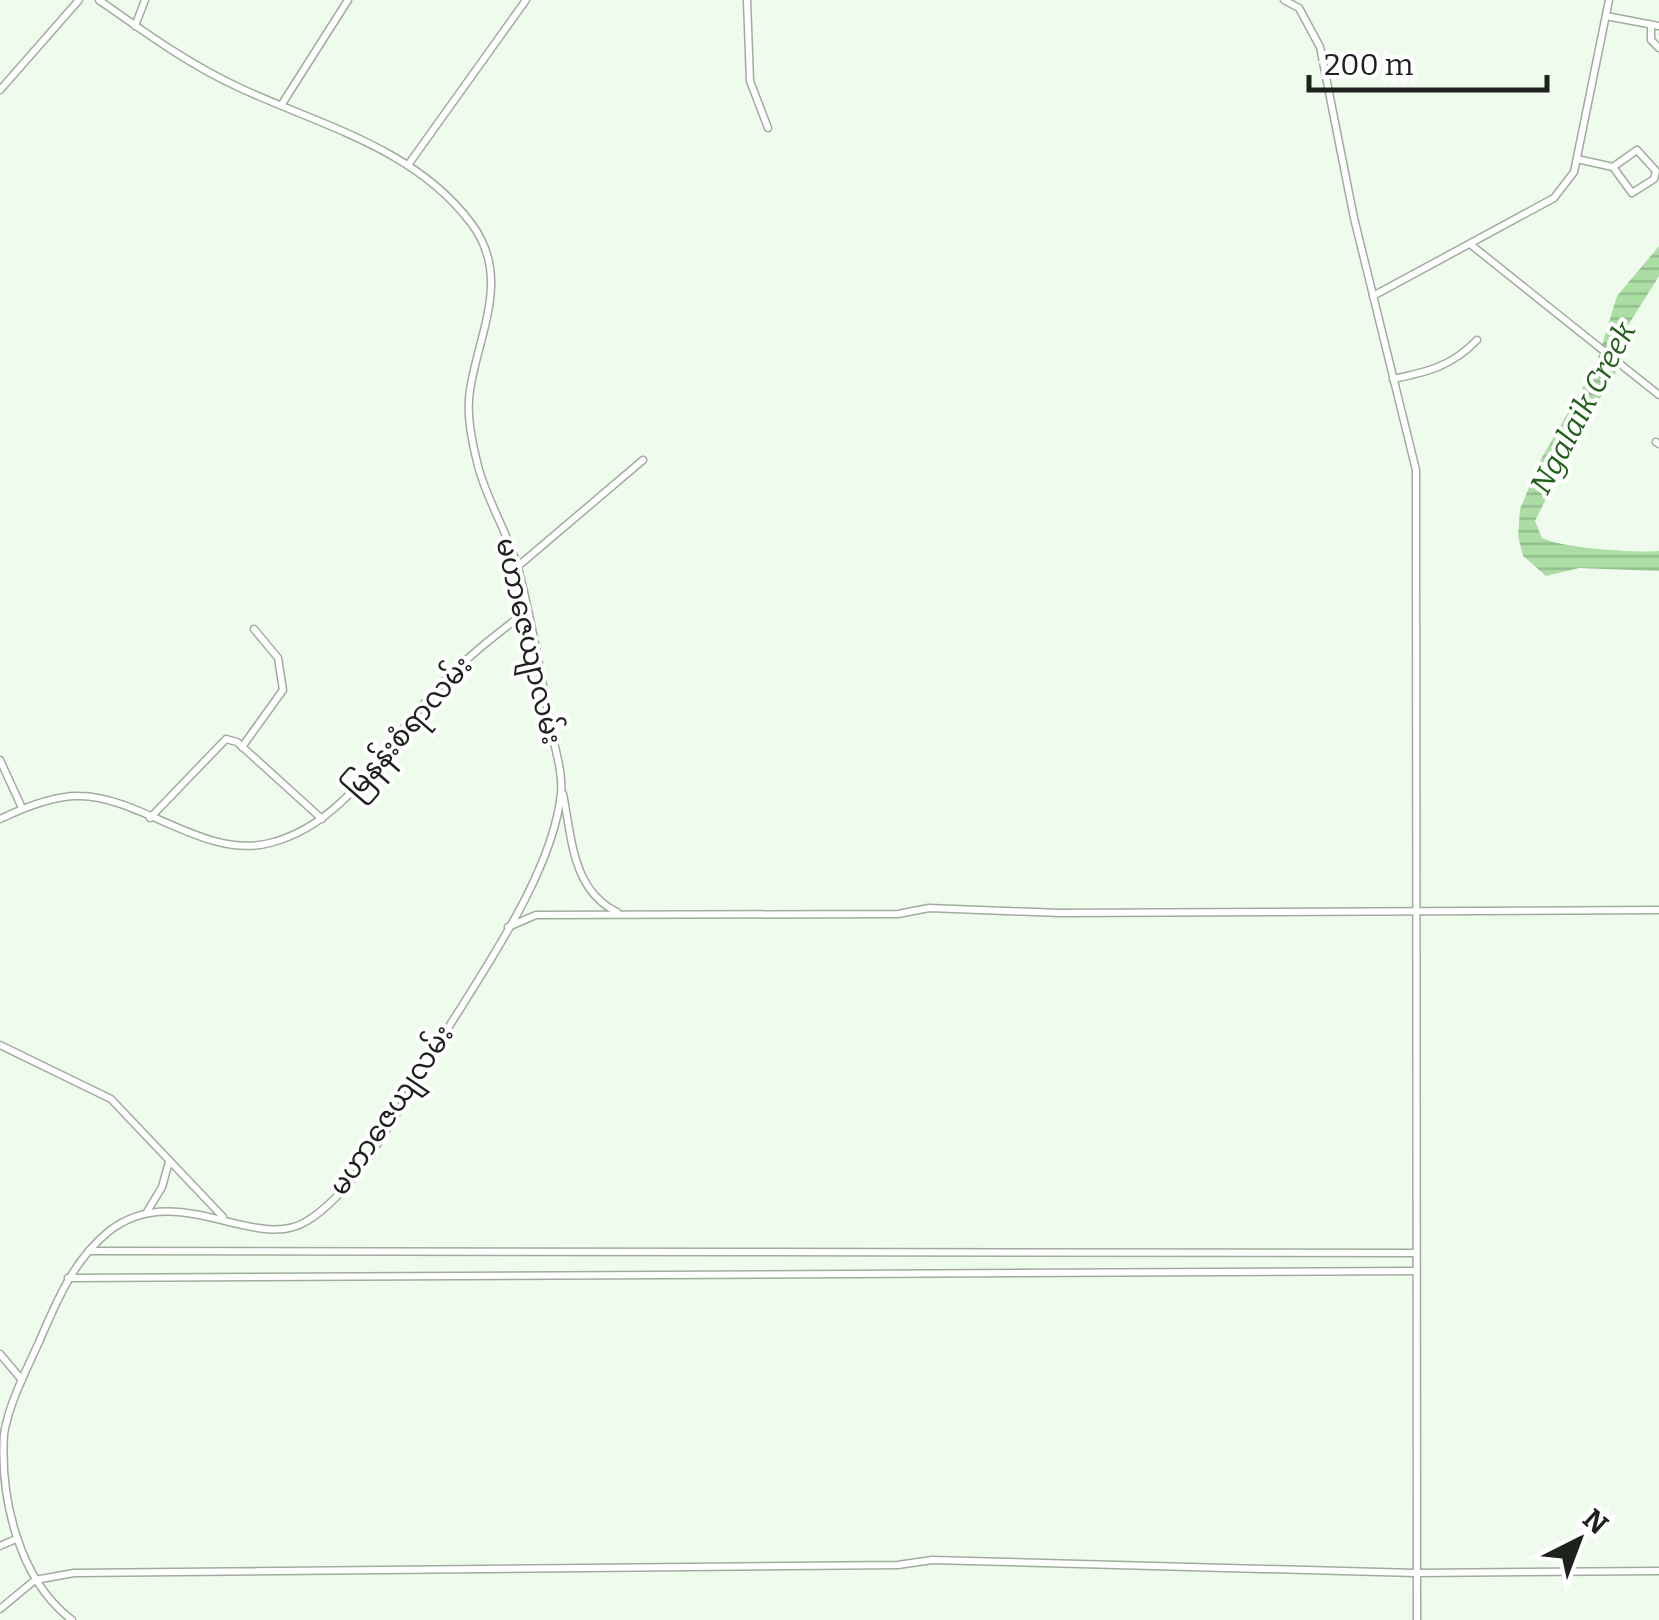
<svg xmlns="http://www.w3.org/2000/svg" width="1659" height="1620" font-family="Bitter,'Noto Sans Myanmar',serif">
<style>
.water{fill:url(#water-rules)}
.lines{fill:none;stroke-linecap:round;stroke-linejoin:round}
.minor-casing{stroke:#a0ad9e;stroke-width:9}
.minor{stroke:#fff;stroke-width:6}
.labels{text-anchor:middle;dominant-baseline:central;stroke-width:8;stroke-linejoin:round;paint-order:stroke}
.street-label{font-size:28px;fill:#1e221d;stroke:#fff}
.water-label{font-size:30px;font-style:italic;fill:#216018;stroke:#fff}
</style>
<defs>
<pattern id="water-rules" width="6" height="5" patternUnits="userSpaceOnUse" patternTransform="scale(2.5)"><rect width="6" height="5" fill="#abdda4"/><path d="M0 2.5h6" fill="none" stroke="#93bd8d"/></pattern>
</defs>
<rect width="100%" height="100%" fill="#effced"/>
<path class="water" d="M1659,246V276L1622,335L1615,375L1582,426L1535,521L1542,538C1562,548 1634,553 1659,551V571L1579,568L1546,576L1523,556L1518,536L1520,509L1541,459L1596,365L1617,296Z"/>
<g class="lines">
<g class="minor-casing">
<g id="minor">
<path d="M747,0L750,81L768,128"/>
<path d="M1284,0L1299,8L1320,47L1354,218L1416,470L1417,1620"/>
<path d="M1606,16L1659,26"/>
<path d="M1651,25V40L1659,48"/>
<path d="M135,26L145,0"/>
<path d="M0,90L79,0"/>
<path d="M282,104L348,0"/>
<path d="M1577,159L1613,167L1632,193L1654,179L1656,171L1637,150L1613,167"/>
<path d="M408,165L526,0"/>
<path d="M1470,244L1659,395"/>
<path d="M1373,296L1554,198L1574,172L1609,0"/>
<path d="M1393,379C1428,372 1452,366 1477,340"/>
<path d="M1656,442L1659,444"/>
<path d="M517,567L643,460"/>
<path d="M242,747L283,690L278,658L254,629"/>
<path d="M0,760L22,808"/>
<path d="M563,794C572,838 572,890 617,912"/>
<path d="M150,818L226,739L237,742L322,819"/>
<path d="M0,819C23,808 54,795 80,796C142,797 206,860 270,843C348,823 384,745 435,691C463,660 494,636 527,611"/>
<path d="M508,927L536,915L898,914L929,908L1060,913L1659,910"/>
<path d="M0,1045L111,1099L223,1217"/>
<path d="M147,1212L162,1187L169,1162"/>
<path d="M89,1251L1416,1253"/>
<path d="M68,1278L1416,1271"/>
<path d="M0,1354L22,1380"/>
<path d="M0,1546L16,1539"/>
<path d="M0,1609L35,1580L74,1573L898,1565L932,1560L1416,1573L1659,1571"/>
<path d="M72,1620C19,1580 0,1499 4,1434C9,1403 26,1371 39,1342C57,1301 72,1262 108,1232C177,1177 255,1254 307,1221C358,1190 400,1106 431,1056C474,983 553,877 561,793C563,773 555,749 551,729C541,675 532,620 518,568C508,533 487,501 478,466C472,442 466,415 470,390C479,332 512,277 471,223C414,147 319,125 238,87C188,64 143,31 99,0"/>
</g>
</g>
<use href="#minor" class="minor"/>
</g>
<g class="labels">
<g class="street-label">
<text transform="translate(529 641) rotate(77)">မဟာဇေယျာလမ်း</text>
<text transform="translate(408 727) rotate(-49)">မြနန်းစံရာလမ်း</text>
<text transform="translate(391 1110) rotate(-56)">မဟာဇေယျလမ်း</text>
</g>
<g class="water-label">
<text transform="translate(1583 408) rotate(-62)">Ngalaik Creek</text>
</g>
</g>
<g transform="translate(1579 1540) rotate(42)" stroke="#ffffff" stroke-width="8" paint-order="stroke">
<path d="M0-8L18 38L0 25L-18 38Z" fill="#1e221d"/>
<text y="-15" font-size="28" font-weight="bold" text-anchor="middle" fill="#1e221d">N</text>
</g>
<path d="M1309 75v15h238v-15" fill="none" stroke="#1e221d" stroke-width="5"/>
<text x="1324" y="75" font-size="30" fill="#1e221d" stroke="#ffffff" stroke-width="8" paint-order="stroke">200 m</text>
</svg>
